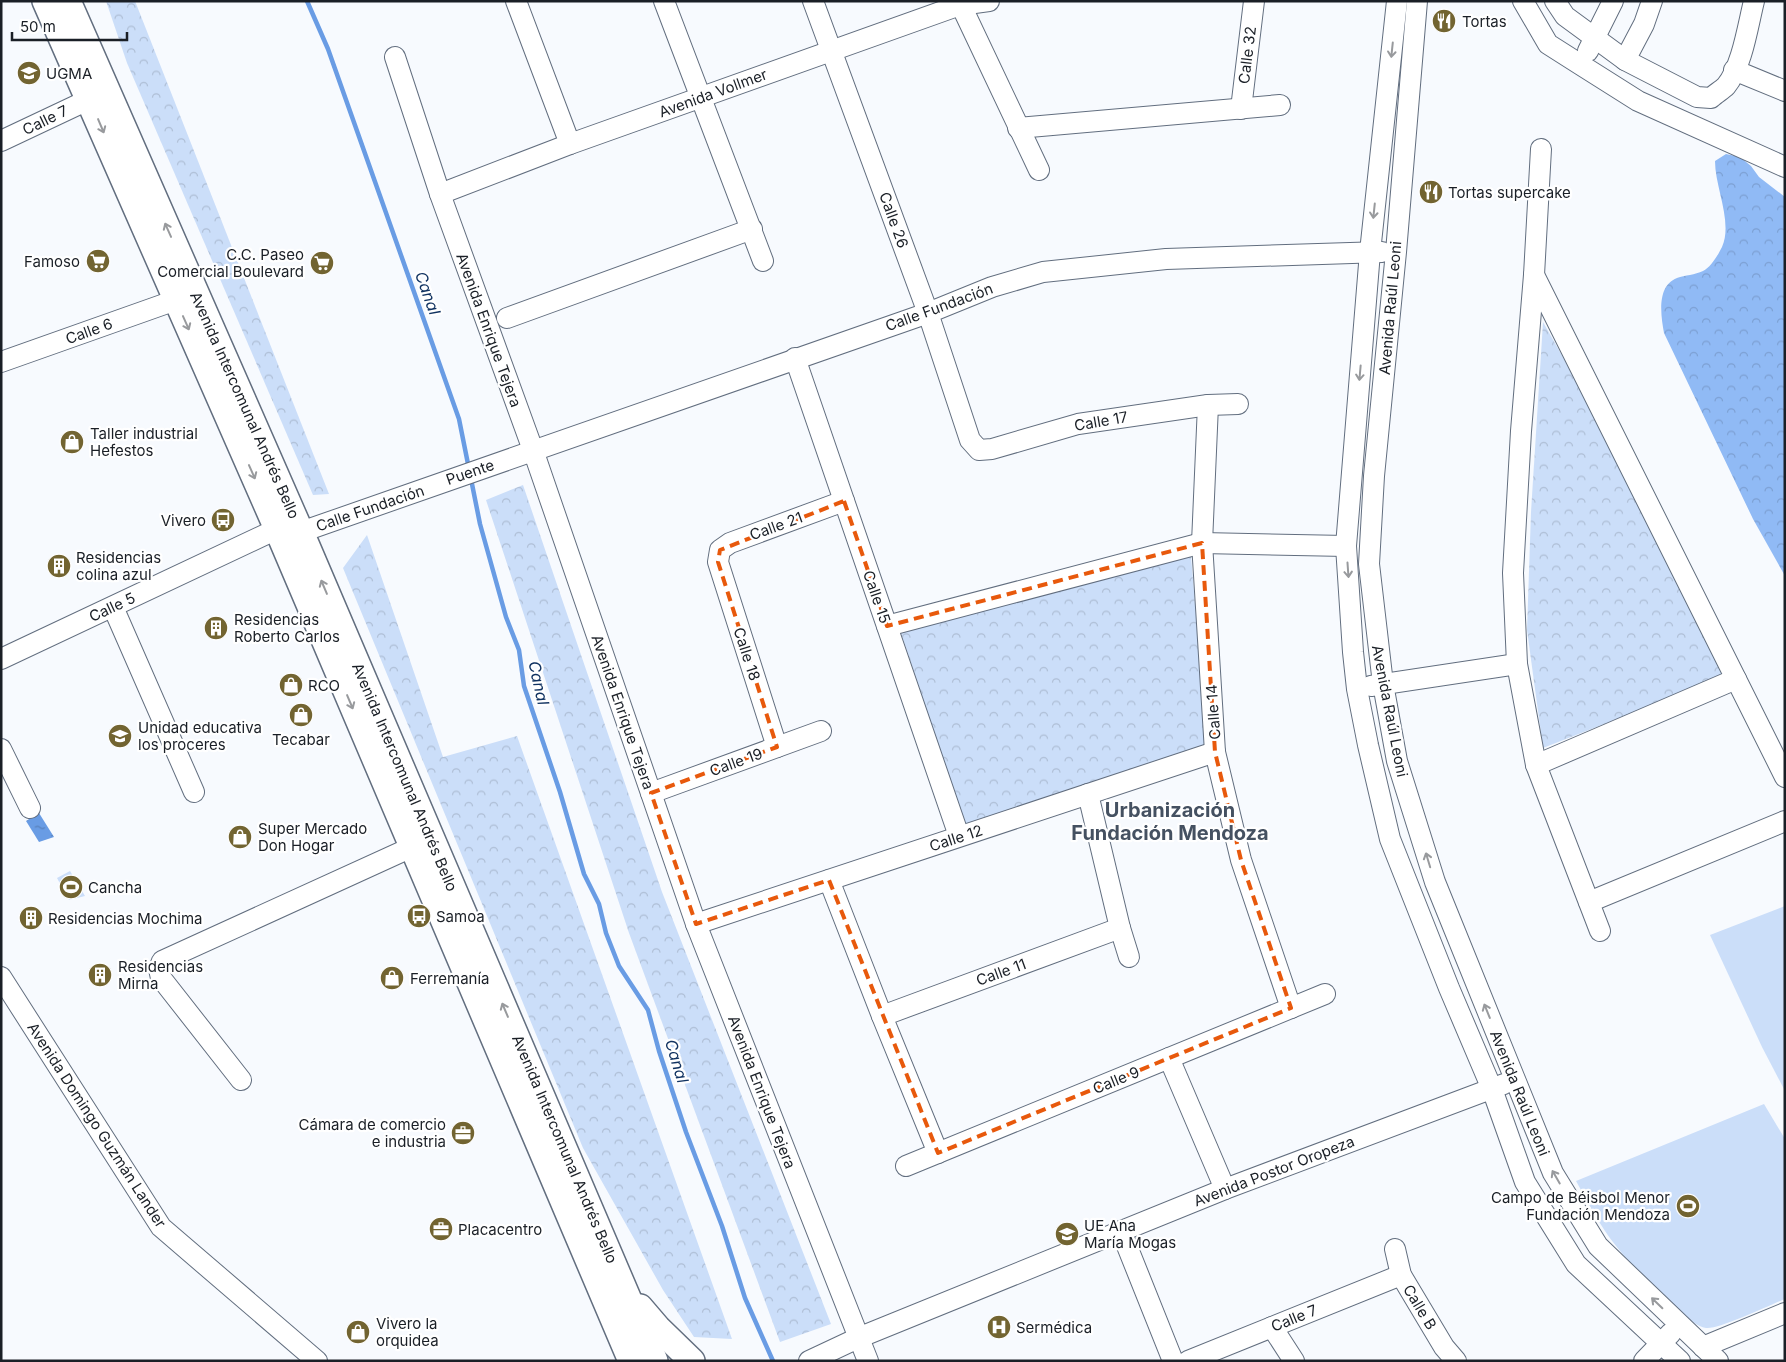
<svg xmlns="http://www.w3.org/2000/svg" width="1786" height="1362" font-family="Inter,sans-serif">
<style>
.grass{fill:#cbdef9}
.forest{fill:url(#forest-crowns)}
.park{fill:url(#park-crowns)}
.water{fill:url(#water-ripples)}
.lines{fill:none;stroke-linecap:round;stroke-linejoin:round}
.stream{stroke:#699ce4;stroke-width:4.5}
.minor-casing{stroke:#626e7f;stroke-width:22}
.major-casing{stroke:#626e7f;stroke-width:28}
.minor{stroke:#fff;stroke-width:20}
.major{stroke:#fff;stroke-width:25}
.oneway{stroke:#989a9d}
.marked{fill:none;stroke:#e8590c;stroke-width:4;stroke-dasharray:10 6;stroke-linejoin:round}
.labels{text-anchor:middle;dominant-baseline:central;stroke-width:4.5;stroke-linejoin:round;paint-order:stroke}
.poi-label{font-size:15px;fill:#1a1f26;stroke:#fff;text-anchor:start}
.street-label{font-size:15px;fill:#1a1f26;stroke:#fff}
.water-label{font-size:16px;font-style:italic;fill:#103260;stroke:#fff}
.district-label{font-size:20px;font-weight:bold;fill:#455161;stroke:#fff}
</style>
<defs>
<pattern id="forest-crowns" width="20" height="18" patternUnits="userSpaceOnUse" patternTransform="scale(1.25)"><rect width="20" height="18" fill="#90baf5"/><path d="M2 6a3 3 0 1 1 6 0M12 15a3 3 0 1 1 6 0" fill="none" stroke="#7c9fd2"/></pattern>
<pattern id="park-crowns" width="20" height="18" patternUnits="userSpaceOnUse" patternTransform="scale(1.25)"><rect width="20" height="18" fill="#cbdef9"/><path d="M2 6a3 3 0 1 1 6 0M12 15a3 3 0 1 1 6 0" fill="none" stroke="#aebed5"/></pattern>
<pattern id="water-ripples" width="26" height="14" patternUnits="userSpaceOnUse" patternTransform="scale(1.25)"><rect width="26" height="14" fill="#699ce4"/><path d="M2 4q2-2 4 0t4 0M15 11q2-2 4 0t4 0" fill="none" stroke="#567fb9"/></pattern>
</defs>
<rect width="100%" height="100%" fill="#f7fafe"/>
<g class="grass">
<path d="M70,871L85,896L69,900L57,878Z"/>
<path d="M1785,906V1091L1762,1047L1710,935Z"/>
<path d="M1764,1104L1785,1139V1299C1770,1305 1718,1330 1706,1328C1682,1324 1619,1253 1605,1231C1594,1215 1585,1197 1576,1181Z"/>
</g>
<path class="forest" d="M1726,154L1740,157L1751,166L1759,177L1785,197V576L1753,519L1664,333C1661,316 1656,286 1677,278C1685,275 1695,275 1703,271C1711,267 1718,255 1722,247C1733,222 1715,188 1715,161Z"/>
<g class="park">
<path d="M106,1H135L329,494L313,495L127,63Z"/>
<path d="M1543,322L1564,359L1724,677L1543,748L1527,630L1531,512Z"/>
<path d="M523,485L662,892L831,1324L780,1342L629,933L486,500Z"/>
<path d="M367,535L443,757L517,736L732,1339L694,1337L663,1290L583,1148L343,568Z"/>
<path d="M1191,556L1207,748L966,828L900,630Z"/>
</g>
<path class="water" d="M39,813L54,837L39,842L26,821Z"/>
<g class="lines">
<g class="stream">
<path d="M307,1L328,49L459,419L469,469"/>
<path d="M471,479L480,524L506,617L519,650L524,686L560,792L584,874L599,904L606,933L619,966L648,1010L659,1051L686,1132L722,1226L745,1298L773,1361"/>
</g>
<g class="minor-casing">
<g id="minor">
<path d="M516,1L570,144"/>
<path d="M664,1L763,261"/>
<path d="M813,1L928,313L970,440L979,450L992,449L1078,424L1208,405L1238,404"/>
<path d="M959,1L1039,170"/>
<path d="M1397,1L1370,252L1346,546L1353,652L1357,689L1368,745L1390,839L1449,988L1492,1089L1525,1182L1576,1264L1680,1361"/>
<path d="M1417,1L1396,252L1374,476L1369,564L1383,684L1397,761L1435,882L1553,1173L1598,1246L1718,1361"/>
<path d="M1523,1L1548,44L1581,65L1638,101L1785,167"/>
<path d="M1555,1L1565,16L1625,60L1697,97L1711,98C1715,94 1722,90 1726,86C1742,67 1748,25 1754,1"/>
<path d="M1588,51L1613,1"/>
<path d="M395,57L440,194L533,450L696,924L868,1361"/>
<path d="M1625,60L1644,24L1652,1"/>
<path d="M1734,70L1785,91"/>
<path d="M1241,109L1254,1"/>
<path d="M1018,128L1280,105"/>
<path d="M1,141L90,99"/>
<path d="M1541,149L1534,275L1521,431L1513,573L1517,664L1536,765L1600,931"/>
<path d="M440,194L570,144L960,5L989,1"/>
<path d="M1534,275L1785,777"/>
<path d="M507,318L752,229"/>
<path d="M795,358L959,836"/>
<path d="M1,362L176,300"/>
<path d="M1208,405L1202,543L1215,752L1241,860L1291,1008"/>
<path d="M301,532L928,313L992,287L1043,272L1166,259L1382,252"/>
<path d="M113,607L194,792"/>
<path d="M887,626L1202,543L1346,546"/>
<path d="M1,659L277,529"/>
<path d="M1371,686L1517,664"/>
<path d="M777,747L718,562L720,550L730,543L844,501"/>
<path d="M1,749L30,808"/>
<path d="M1536,765L1736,679"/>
<path d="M651,793L821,731"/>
<path d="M1088,794L1120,928L1129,957"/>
<path d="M829,880L882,1016L938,1153"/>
<path d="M1589,902L1785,821"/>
<path d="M696,924L1215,752"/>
<path d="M1,977L161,1227L317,1361"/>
<path d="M882,1016L1120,928"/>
<path d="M1169,1058L1225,1189"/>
<path d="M241,1080L161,978L159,969L162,961L412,847"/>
<path d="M906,1166L1325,994"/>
<path d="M1121,1231L1173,1361"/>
<path d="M1395,1249L1401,1275L1444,1347L1456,1361"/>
<path d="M1272,1327L1294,1361"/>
<path d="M1703,1347L1785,1313"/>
<path d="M809,1361L858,1338L1225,1189L1504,1084"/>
<path d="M1188,1361L1401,1275"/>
<path d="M1644,1361L1671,1333"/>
</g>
</g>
<g class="major-casing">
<g id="major">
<path d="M45,1L277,529L631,1361"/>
<path d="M68,1L301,532L655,1361"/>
<path d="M640,1307L658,1328L692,1361"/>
</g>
</g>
<use href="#minor" class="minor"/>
<use href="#major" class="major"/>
</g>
<defs><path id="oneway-shaft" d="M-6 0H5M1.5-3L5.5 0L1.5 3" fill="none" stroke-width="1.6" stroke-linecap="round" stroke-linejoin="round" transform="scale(1.25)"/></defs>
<g class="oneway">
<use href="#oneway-shaft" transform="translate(1392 50) rotate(96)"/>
<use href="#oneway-shaft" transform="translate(101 126) rotate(67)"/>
<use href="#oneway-shaft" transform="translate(1374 211) rotate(96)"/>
<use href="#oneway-shaft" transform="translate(168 230) rotate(-114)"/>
<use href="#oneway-shaft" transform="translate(186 323) rotate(66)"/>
<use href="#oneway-shaft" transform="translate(1360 373) rotate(95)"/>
<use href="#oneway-shaft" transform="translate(252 472) rotate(66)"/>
<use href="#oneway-shaft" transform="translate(1348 570) rotate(86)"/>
<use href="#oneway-shaft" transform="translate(324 587) rotate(-113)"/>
<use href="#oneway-shaft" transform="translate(350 702) rotate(67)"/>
<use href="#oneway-shaft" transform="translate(1428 860) rotate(-107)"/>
<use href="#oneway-shaft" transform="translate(505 1010) rotate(-113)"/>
<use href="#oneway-shaft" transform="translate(1487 1011) rotate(-112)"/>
<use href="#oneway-shaft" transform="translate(1556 1177) rotate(-120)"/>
<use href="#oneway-shaft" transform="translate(1657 1303) rotate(-136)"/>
</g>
<path class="marked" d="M844,501L887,626L1202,543L1215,752L1241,860L1291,1008L938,1153L829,880L696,924L651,793L777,747L718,562L720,550Z"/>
<defs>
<g id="restaurant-disc" transform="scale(1.25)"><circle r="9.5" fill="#726431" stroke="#fff"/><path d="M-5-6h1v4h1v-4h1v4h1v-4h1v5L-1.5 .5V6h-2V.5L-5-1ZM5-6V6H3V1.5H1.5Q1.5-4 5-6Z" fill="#fff"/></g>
<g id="university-disc" transform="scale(1.25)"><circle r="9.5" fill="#726431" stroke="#fff"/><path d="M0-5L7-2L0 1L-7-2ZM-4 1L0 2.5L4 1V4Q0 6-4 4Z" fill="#fff"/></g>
<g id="supermarket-disc" transform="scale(1.25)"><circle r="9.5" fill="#726431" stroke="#fff"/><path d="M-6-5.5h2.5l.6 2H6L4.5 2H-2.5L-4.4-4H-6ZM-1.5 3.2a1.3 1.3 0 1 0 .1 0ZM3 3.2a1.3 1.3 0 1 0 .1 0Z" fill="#fff"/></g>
<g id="shop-disc" transform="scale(1.25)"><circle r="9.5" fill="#726431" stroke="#fff"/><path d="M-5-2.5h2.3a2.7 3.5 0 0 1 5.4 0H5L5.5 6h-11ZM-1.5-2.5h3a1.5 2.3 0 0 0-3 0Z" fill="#fff"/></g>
<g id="bus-disc" transform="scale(1.25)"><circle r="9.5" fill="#726431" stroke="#fff"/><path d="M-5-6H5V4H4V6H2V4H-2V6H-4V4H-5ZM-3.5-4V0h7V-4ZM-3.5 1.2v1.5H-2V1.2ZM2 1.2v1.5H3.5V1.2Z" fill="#fff"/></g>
<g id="building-disc" transform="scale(1.25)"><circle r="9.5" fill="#726431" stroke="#fff"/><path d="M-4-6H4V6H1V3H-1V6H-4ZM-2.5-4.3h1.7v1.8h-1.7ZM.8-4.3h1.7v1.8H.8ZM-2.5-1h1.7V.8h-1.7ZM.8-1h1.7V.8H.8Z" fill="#fff"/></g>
<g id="school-disc" transform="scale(1.25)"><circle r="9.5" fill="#726431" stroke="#fff"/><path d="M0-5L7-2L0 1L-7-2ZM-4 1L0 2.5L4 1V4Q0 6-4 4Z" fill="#fff"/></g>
<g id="stadium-disc" transform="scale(1.25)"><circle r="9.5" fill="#726431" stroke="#fff"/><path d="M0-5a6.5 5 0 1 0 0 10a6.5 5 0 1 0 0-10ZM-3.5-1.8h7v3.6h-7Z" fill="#fff"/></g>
<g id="office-disc" transform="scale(1.25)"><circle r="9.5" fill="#726431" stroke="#fff"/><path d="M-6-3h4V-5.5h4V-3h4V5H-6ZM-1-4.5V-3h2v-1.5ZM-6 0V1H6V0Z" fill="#fff"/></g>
<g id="hospital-disc" transform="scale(1.25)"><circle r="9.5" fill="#726431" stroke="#fff"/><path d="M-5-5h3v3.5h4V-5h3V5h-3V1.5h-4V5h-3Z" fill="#fff"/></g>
</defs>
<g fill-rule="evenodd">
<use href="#restaurant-disc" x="1444" y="21"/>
<use href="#university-disc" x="29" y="73"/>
<use href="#restaurant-disc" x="1431" y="192"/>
<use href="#supermarket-disc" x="98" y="261"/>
<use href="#supermarket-disc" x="322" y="263"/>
<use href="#shop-disc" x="72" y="442"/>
<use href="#bus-disc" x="223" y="520"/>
<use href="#building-disc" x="59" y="566"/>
<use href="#building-disc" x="216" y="628"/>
<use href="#shop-disc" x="291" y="685"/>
<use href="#shop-disc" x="301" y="715"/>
<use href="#school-disc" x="120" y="736"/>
<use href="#shop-disc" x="240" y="837"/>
<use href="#stadium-disc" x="71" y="887"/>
<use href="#bus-disc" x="419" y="916"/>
<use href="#building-disc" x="31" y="918"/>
<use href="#building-disc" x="100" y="975"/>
<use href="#shop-disc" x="392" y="978"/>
<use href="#office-disc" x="463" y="1133"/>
<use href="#stadium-disc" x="1688" y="1206"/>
<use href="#office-disc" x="441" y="1229"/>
<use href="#school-disc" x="1067" y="1234"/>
<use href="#hospital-disc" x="999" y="1327"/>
<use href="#shop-disc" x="358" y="1332"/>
</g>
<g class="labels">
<g class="poi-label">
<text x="1462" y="21">Tortas</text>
<text x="46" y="73">UGMA</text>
<text x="1448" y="192">Tortas supercake</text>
<text x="304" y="254" text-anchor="end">C.C. Paseo<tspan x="304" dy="17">Comercial Boulevard</tspan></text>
<text x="80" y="261" text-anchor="end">Famoso</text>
<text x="90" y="433">Taller industrial<tspan x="90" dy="17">Hefestos</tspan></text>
<text x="206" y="520" text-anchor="end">Vivero</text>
<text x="76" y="557">Residencias<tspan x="76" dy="17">colina azul</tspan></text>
<text x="234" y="619">Residencias<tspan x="234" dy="17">Roberto Carlos</tspan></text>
<text x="308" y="685">RCO</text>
<text x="138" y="727">Unidad educativa<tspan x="138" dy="17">los proceres</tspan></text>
<text x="301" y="739" text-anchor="middle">Tecabar</text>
<text x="258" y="828">Super Mercado<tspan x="258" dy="17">Don Hogar</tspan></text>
<text x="88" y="887">Cancha</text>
<text x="436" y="916">Samoa</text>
<text x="48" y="918">Residencias Mochima</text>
<text x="118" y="966">Residencias<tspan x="118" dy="17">Mirna</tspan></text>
<text x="410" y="978">Ferremanía</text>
<text x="446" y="1124" text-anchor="end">Cámara de comercio<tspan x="446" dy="17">e industria</tspan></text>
<text x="1670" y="1197" text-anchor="end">Campo de Béisbol Menor<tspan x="1670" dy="17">Fundación Mendoza</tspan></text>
<text x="1084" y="1225">UE Ana<tspan x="1084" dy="17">María Mogas</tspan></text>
<text x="458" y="1229">Placacentro</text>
<text x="376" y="1323">Vivero la<tspan x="376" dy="17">orquidea</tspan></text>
<text x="1016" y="1327">Sermédica</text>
</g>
<g class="street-label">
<text transform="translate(1247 55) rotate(-83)">Calle 32</text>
<text transform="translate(713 93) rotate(-20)">Avenida Vollmer</text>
<text transform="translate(45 120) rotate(-26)">Calle 7</text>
<text transform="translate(894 220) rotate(70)">Calle 26</text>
<text transform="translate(939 307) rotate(-20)">Calle Fundación</text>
<text transform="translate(1390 308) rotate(-85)">Avenida Raúl Leoni</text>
<text transform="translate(489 330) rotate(70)">Avenida Enrique Tejera</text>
<text transform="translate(89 331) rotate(-20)">Calle 6</text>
<text transform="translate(245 405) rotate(66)">Avenida Intercomunal Andrés Bello</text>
<text transform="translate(1101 421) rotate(-10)">Calle 17</text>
<text transform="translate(470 472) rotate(-19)">Puente</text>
<text transform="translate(370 508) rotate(-19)">Calle Fundación</text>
<text transform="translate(776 526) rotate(-20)">Calle 21</text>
<text transform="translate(877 597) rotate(71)">Calle 15</text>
<text transform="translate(112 607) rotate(-25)">Calle 5</text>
<text transform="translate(747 654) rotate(72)">Calle 18</text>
<text transform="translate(1390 711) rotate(79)">Avenida Raúl Leoni</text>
<text transform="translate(623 712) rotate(71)">Avenida Enrique Tejera</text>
<text transform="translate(1213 712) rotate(-94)">Calle 14</text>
<text transform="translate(736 762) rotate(-20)">Calle 19</text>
<text transform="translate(405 777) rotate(67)">Avenida Intercomunal Andrés Bello</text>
<text transform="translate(956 838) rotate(-18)">Calle 12</text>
<text transform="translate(1001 972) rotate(-20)">Calle 11</text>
<text transform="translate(1116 1080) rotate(-22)">Calle 9</text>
<text transform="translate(762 1092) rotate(69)">Avenida Enrique Tejera</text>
<text transform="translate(1520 1093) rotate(68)">Avenida Raúl Leoni</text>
<text transform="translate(97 1125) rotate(57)">Avenida Domingo Guzmán Lander</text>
<text transform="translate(565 1149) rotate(67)">Avenida Intercomunal Andrés Bello</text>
<text transform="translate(1274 1171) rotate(-21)">Avenida Postor Oropeza</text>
<text transform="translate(1420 1307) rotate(59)">Calle B</text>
<text transform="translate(1294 1318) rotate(-22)">Calle 7</text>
</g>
<g class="water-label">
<text transform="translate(428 293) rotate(70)">Canal</text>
<text transform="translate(539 683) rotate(77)">Canal</text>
<text transform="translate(677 1061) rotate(73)">Canal</text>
</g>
<g class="district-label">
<text x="1170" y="810">Urbanización<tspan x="1170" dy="23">Fundación Mendoza</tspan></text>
</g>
</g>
<rect width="1786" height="1362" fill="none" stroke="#1a1f26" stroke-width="5"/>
<path d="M12 32v8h115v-8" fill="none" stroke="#1a1f26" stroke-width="2.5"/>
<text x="20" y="32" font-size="15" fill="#1a1f26" stroke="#ffffff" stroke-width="4" paint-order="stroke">50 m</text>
</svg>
